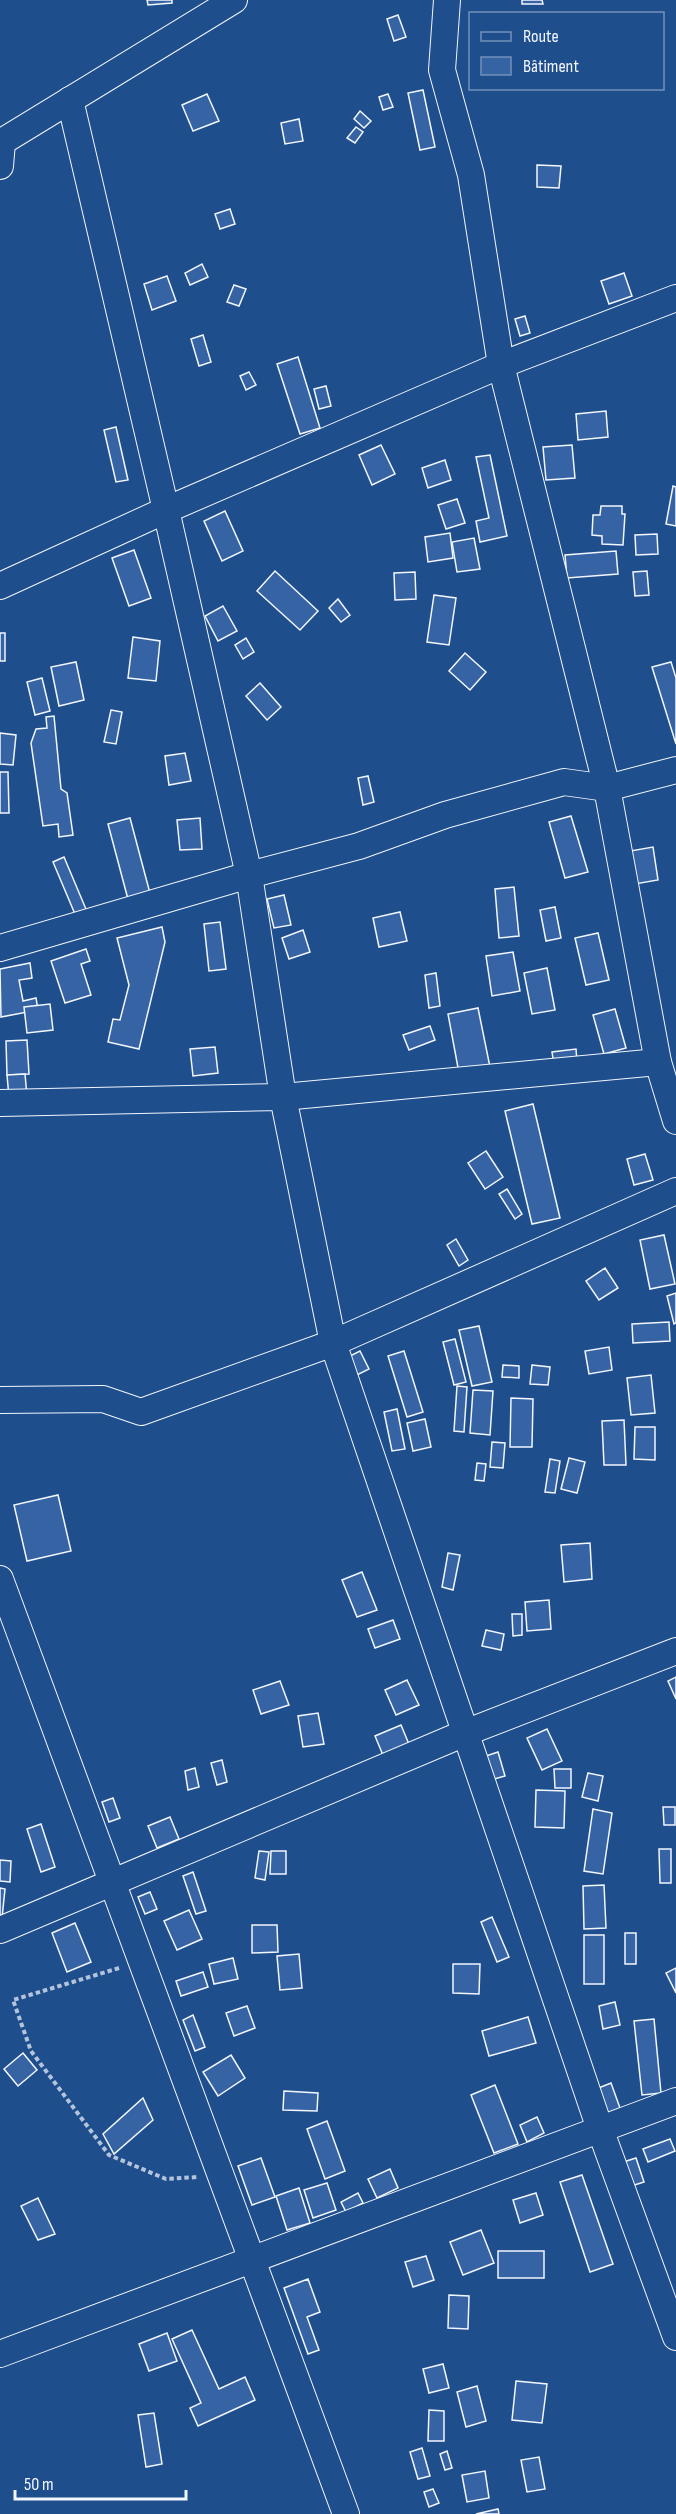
<svg xmlns="http://www.w3.org/2000/svg" width="676" height="2514" font-family="'Sofia Sans Condensed',sans-serif">
<style>
.building{fill:#3563a3;stroke:#f2f6ff;stroke-width:1.5}
.lines{fill:none;stroke-linecap:round;stroke-linejoin:round}
.minor-casing{stroke:#f2f6ff;stroke-width:28}
.path{stroke:#b3c4dc;stroke-width:4;stroke-dasharray:4.5 3;stroke-linecap:butt}
.minor{stroke:#1f4e8c;stroke-width:26}
</style>
<rect width="100%" height="100%" fill="#1f4e8c"/>
<g class="building">
<path d="M147,0H172V3L148,5Z"/>
<path d="M522,0H542L543,4H522Z"/>
<path d="M398,15L406,37L394,41L387,19Z"/>
<path d="M423,90L435,147L420,150L408,93Z"/>
<path d="M207,94L219,121L193,131L182,105Z"/>
<path d="M388,94L393,107L383,110L379,97Z"/>
<path d="M360,111L371,121L364,128L354,119Z"/>
<path d="M299,119L303,141L285,144L281,123Z"/>
<path d="M356,127L363,132L355,143L347,138Z"/>
<path d="M537,165L561,166L559,188L537,187Z"/>
<path d="M230,209L235,224L220,229L215,214Z"/>
<path d="M202,264L208,277L190,285L185,273Z"/>
<path d="M624,273L632,296L609,304L601,281Z"/>
<path d="M167,276L176,301L152,310L144,284Z"/>
<path d="M234,285L246,289L239,306L227,302Z"/>
<path d="M525,316L530,333L520,336L515,319Z"/>
<path d="M203,335L211,362L199,366L191,339Z"/>
<path d="M298,357L320,428L300,434L277,364Z"/>
<path d="M249,372L256,385L246,390L240,376Z"/>
<path d="M326,386L331,406L319,409L314,389Z"/>
<path d="M606,411L608,437L578,440L576,414Z"/>
<path d="M116,427L128,480L116,482L104,430Z"/>
<path d="M381,445L395,474L372,485L359,455Z"/>
<path d="M572,445L575,478L546,480L543,447Z"/>
<path d="M490,455L507,536L480,542L476,521L489,518L476,457Z"/>
<path d="M445,460L451,480L428,488L422,468Z"/>
<path d="M673,486L676,487V526L666,524Z"/>
<path d="M457,499L465,523L446,529L438,505Z"/>
<path d="M601,506H622V514H625L623,545L602,544V536L592,535L593,515H600Z"/>
<path d="M225,511L243,551L222,561L204,521Z"/>
<path d="M450,533L453,558L428,562L425,537Z"/>
<path d="M657,534L658,554L636,555L635,535Z"/>
<path d="M474,538L480,569L457,572L452,542Z"/>
<path d="M134,550L151,598L129,606L112,558Z"/>
<path d="M616,551L618,574L567,578L565,555Z"/>
<path d="M275,571L318,611L300,630L257,591Z"/>
<path d="M647,571L649,595L635,596L633,572Z"/>
<path d="M415,572L416,599L395,600L394,573Z"/>
<path d="M434,595L456,598L449,645L427,642Z"/>
<path d="M338,599L350,615L341,622L329,608Z"/>
<path d="M223,606L237,631L218,641L205,616Z"/>
<rect x="0" y="633" width="5" height="28"/>
<path d="M133,637L160,641L156,681L128,678Z"/>
<path d="M246,638L254,652L243,659L235,645Z"/>
<path d="M465,653L486,672L470,690L449,671Z"/>
<path d="M76,662L84,700L59,706L51,667Z"/>
<path d="M671,662L676,678V744L652,667Z"/>
<path d="M42,678L50,711L35,715L27,682Z"/>
<path d="M260,683L281,707L267,720L246,696Z"/>
<path d="M111,710L122,712L116,744L104,742Z"/>
<path d="M54,716L61,789L67,793L73,835L59,837L58,824L43,826L31,743L36,729L47,728L46,717Z"/>
<path d="M0,733L16,735L13,765L0,764Z"/>
<path d="M185,753L191,781L169,785L165,756Z"/>
<path d="M0,772H8L9,813H0Z"/>
<path d="M368,776L374,802L363,805L358,778Z"/>
<path d="M571,816L588,872L565,878L549,822Z"/>
<path d="M130,818L151,897L129,903L108,824Z"/>
<path d="M200,818L202,849L180,850L177,820Z"/>
<path d="M653,847L658,880L635,884L630,851Z"/>
<path d="M64,857L91,921L80,926L53,862Z"/>
<path d="M514,887L519,936L499,938L495,889Z"/>
<path d="M284,895L291,925L274,928L267,899Z"/>
<path d="M555,907L561,938L546,941L540,910Z"/>
<path d="M400,912L407,941L379,947L373,918Z"/>
<path d="M220,922L226,969L209,971L204,924Z"/>
<path d="M162,927L165,942L139,1049L108,1042L113,1019L120,1020L129,985L117,938Z"/>
<path d="M303,930L310,952L289,959L282,938Z"/>
<path d="M598,933L609,980L586,985L575,938Z"/>
<path d="M86,949L90,961L81,964L91,995L65,1003L51,961Z"/>
<path d="M513,952L520,991L492,996L486,956Z"/>
<path d="M30,963L32,978L19,980L23,1001L36,998L38,1010L1,1017L0,969Z"/>
<path d="M547,968L555,1010L532,1014L524,973Z"/>
<path d="M436,973L440,1006L429,1008L425,975Z"/>
<path d="M50,1004L53,1030L27,1033L24,1007Z"/>
<path d="M478,1008L490,1067L459,1073L448,1014Z"/>
<path d="M615,1009L626,1048L604,1054L593,1015Z"/>
<path d="M430,1026L435,1040L409,1050L403,1035Z"/>
<path d="M27,1040L29,1074L7,1075L6,1041Z"/>
<path d="M215,1047L218,1073L193,1076L190,1049Z"/>
<path d="M576,1049L577,1062L554,1065L552,1052Z"/>
<path d="M25,1074L27,1096L9,1097L7,1075Z"/>
<path d="M533,1104L560,1218L532,1224L505,1111Z"/>
<path d="M486,1151L503,1177L485,1189L468,1163Z"/>
<path d="M645,1154L653,1180L634,1185L627,1159Z"/>
<path d="M507,1189L522,1214L515,1219L499,1194Z"/>
<path d="M664,1235L675,1284L650,1289L640,1240Z"/>
<path d="M456,1239L468,1260L459,1266L447,1245Z"/>
<path d="M605,1268L618,1288L599,1300L586,1281Z"/>
<path d="M676,1293V1323L674,1324L667,1296Z"/>
<path d="M669,1322L670,1341L633,1343L632,1324Z"/>
<path d="M479,1326L492,1382L472,1386L459,1330Z"/>
<path d="M455,1339L466,1382L454,1385L443,1342Z"/>
<path d="M609,1347L612,1370L589,1374L585,1351Z"/>
<path d="M360,1351L369,1369L351,1378L342,1360Z"/>
<path d="M404,1351L423,1412L407,1417L388,1356Z"/>
<path d="M503,1365L519,1366V1378L502,1377Z"/>
<path d="M532,1365L550,1367L548,1385L530,1384Z"/>
<path d="M651,1375L655,1413L631,1415L627,1378Z"/>
<path d="M457,1386L467,1387L464,1432L454,1431Z"/>
<path d="M473,1390L493,1391L490,1435L470,1433Z"/>
<path d="M511,1398L533,1399L532,1447H510Z"/>
<path d="M397,1409L405,1449L392,1451L384,1412Z"/>
<path d="M425,1419L431,1447L413,1451L407,1423Z"/>
<path d="M624,1420L626,1465H604L602,1421Z"/>
<path d="M635,1427H655V1460L634,1459Z"/>
<path d="M492,1442L505,1443L503,1468L490,1467Z"/>
<path d="M569,1458L585,1462L577,1493L561,1489Z"/>
<path d="M550,1459L560,1461L555,1493L545,1492Z"/>
<path d="M477,1463L486,1464L484,1481L475,1480Z"/>
<path d="M58,1495L71,1551L27,1561L14,1505Z"/>
<path d="M590,1543L592,1579L564,1582L561,1545Z"/>
<path d="M448,1553L460,1555L453,1590L442,1587Z"/>
<path d="M362,1572L377,1610L357,1617L342,1580Z"/>
<path d="M549,1600L551,1629L527,1631L525,1602Z"/>
<path d="M512,1614H522V1635L513,1636Z"/>
<path d="M393,1620L400,1639L375,1648L368,1629Z"/>
<path d="M486,1630L504,1634L501,1650L482,1646Z"/>
<path d="M676,1677V1699L668,1681Z"/>
<path d="M407,1680L419,1705L396,1715L385,1690Z"/>
<path d="M280,1681L289,1705L261,1714L253,1690Z"/>
<path d="M318,1713L324,1744L303,1747L298,1716Z"/>
<path d="M401,1725L411,1749L385,1760L375,1736Z"/>
<path d="M547,1729L562,1761L542,1770L527,1738Z"/>
<path d="M498,1752L505,1776L487,1781L480,1758Z"/>
<path d="M222,1760L227,1782L217,1785L211,1763Z"/>
<path d="M195,1768L199,1787L188,1790L185,1771Z"/>
<path d="M554,1769H571V1788H555Z"/>
<path d="M588,1773L603,1776L598,1801L582,1797Z"/>
<path d="M536,1790L565,1791L564,1828L535,1827Z"/>
<path d="M113,1798L120,1818L109,1822L102,1802Z"/>
<path d="M663,1807H675V1825H664Z"/>
<path d="M593,1809L612,1813L603,1874L584,1871Z"/>
<path d="M170,1817L179,1839L157,1848L148,1826Z"/>
<path d="M41,1824L55,1867L41,1872L27,1829Z"/>
<path d="M659,1849H671V1883H660Z"/>
<path d="M259,1851L269,1852L265,1880L255,1878Z"/>
<path d="M271,1851H286V1874H270Z"/>
<path d="M0,1860L11,1861L10,1882L0,1881Z"/>
<path d="M193,1872L206,1911L196,1914L183,1876Z"/>
<path d="M604,1885L606,1928L584,1929L583,1886Z"/>
<path d="M0,1888L5,1889L2,1918H0Z"/>
<path d="M150,1892L157,1909L145,1914L138,1897Z"/>
<path d="M189,1910L202,1939L177,1950L164,1921Z"/>
<path d="M492,1917L509,1957L497,1962L481,1922Z"/>
<path d="M75,1923L91,1962L67,1972L52,1933Z"/>
<path d="M252,1925H277L278,1952L252,1953Z"/>
<rect x="625" y="1933" width="11" height="31"/>
<rect x="584" y="1935" width="20" height="49"/>
<path d="M299,1954L302,1988L280,1990L277,1956Z"/>
<path d="M233,1958L238,1979L214,1984L209,1964Z"/>
<path d="M453,1964H480L479,1994L453,1993Z"/>
<path d="M676,1968V1993L666,1973Z"/>
<path d="M203,1972L208,1987L181,1996L176,1981Z"/>
<path d="M615,2002L620,2025L603,2029L599,2006Z"/>
<path d="M247,2006L255,2028L234,2036L226,2013Z"/>
<path d="M193,2015L205,2047L195,2051L183,2020Z"/>
<path d="M528,2017L536,2043L489,2056L482,2031Z"/>
<path d="M654,2019L661,2093L642,2095L634,2021Z"/>
<path d="M23,2053L37,2070L18,2086L4,2069Z"/>
<path d="M231,2055L245,2078L218,2096L203,2072Z"/>
<path d="M611,2083L620,2108L599,2116L591,2091Z"/>
<path d="M495,2085L518,2144L494,2153L471,2095Z"/>
<path d="M284,2091L318,2093L317,2111L283,2110Z"/>
<path d="M143,2098L153,2120L114,2154L103,2134Z"/>
<path d="M537,2117L544,2133L527,2142L520,2125Z"/>
<path d="M327,2121L345,2171L325,2179L307,2129Z"/>
<path d="M670,2139L675,2151L648,2162L643,2149Z"/>
<path d="M261,2158L275,2197L252,2205L238,2166Z"/>
<path d="M636,2158L644,2182L625,2188L617,2164Z"/>
<path d="M390,2169L398,2188L377,2198L368,2179Z"/>
<path d="M582,2175L613,2264L590,2272L560,2182Z"/>
<path d="M327,2183L336,2210L313,2218L304,2190Z"/>
<path d="M299,2188L310,2223L287,2230L276,2196Z"/>
<path d="M358,2193L363,2203L346,2212L341,2202Z"/>
<path d="M536,2193L543,2215L520,2223L513,2200Z"/>
<path d="M38,2198L55,2234L38,2240L21,2206Z"/>
<path d="M481,2230L494,2263L463,2275L450,2242Z"/>
<rect x="498" y="2251" width="46" height="27"/>
<path d="M426,2256L434,2280L413,2287L405,2262Z"/>
<path d="M308,2279L320,2312L307,2317L319,2350L308,2354L284,2288Z"/>
<path d="M449,2295L469,2296L468,2329L448,2328Z"/>
<path d="M192,2330L219,2389L245,2377L255,2400L198,2426L190,2408L201,2403L172,2339Z"/>
<path d="M167,2333L177,2361L149,2371L139,2344Z"/>
<path d="M443,2364L449,2388L429,2393L423,2369Z"/>
<path d="M516,2381L547,2384L542,2423L512,2420Z"/>
<path d="M477,2386L486,2421L466,2427L457,2392Z"/>
<path d="M429,2410L444,2411V2441H428Z"/>
<path d="M154,2413L162,2464L146,2467L138,2415Z"/>
<path d="M422,2448L430,2476L418,2479L410,2452Z"/>
<path d="M447,2451L452,2468L445,2470L440,2454Z"/>
<path d="M539,2457L545,2489L527,2492L521,2460Z"/>
<path d="M485,2471L489,2498L467,2502L462,2475Z"/>
<path d="M433,2489L439,2503L429,2507L424,2492Z"/>
<path d="M498,2509L499,2514H476Z"/>
</g>
<g class="lines">
<g class="minor-casing">
<g id="minor">
<path d="M447,0L442,70L471,175L501,365L607,788L658,1062L676,1121"/>
<path d="M70,100L166,510L249,875L283,1097L333,1343L600,2129L676,2337"/>
<path d="M0,143L234,0"/>
<path d="M0,166L2,142"/>
<path d="M0,586L166,510L501,365L676,298"/>
<path d="M0,948L249,875L359,846L445,815L564,782L607,788L676,770"/>
<path d="M0,1103L283,1097L658,1062"/>
<path d="M0,1400L103,1399L141,1412L333,1343L676,1191"/>
<path d="M0,1579L346,2514"/>
<path d="M0,1930L465,1733L676,1651"/>
<path d="M0,2354L676,2101"/>
</g>
</g>
<path class="path" d="M119,1968L13,2000L31,2051L109,2155L166,2179L198,2177"/>
<use href="#minor" class="minor"/>
</g>
<rect x="469" y="12" width="195" height="78" fill="#1f4e8c" stroke="#7391ba" stroke-width="1.5"/>
<rect x="481" y="32" width="30" height="9" fill="#1f4e8c" stroke="#7391ba" stroke-width="1.5"/>
<text x="523" y="42" font-size="18" fill="#f2f6ff">Route</text>
<rect x="481" y="57" width="30" height="18" fill="#3563a3" stroke="#7391ba" stroke-width="1.5"/>
<text x="523" y="72" font-size="18" fill="#f2f6ff">Bâtiment</text>
<path d="M15 2490v9h171v-9" fill="none" stroke="#f2f6ff" stroke-width="3"/>
<text x="24" y="2490" font-size="18" fill="#f2f6ff" stroke="#1f4e8c" stroke-width="4.5" paint-order="stroke">50 m</text>
</svg>
